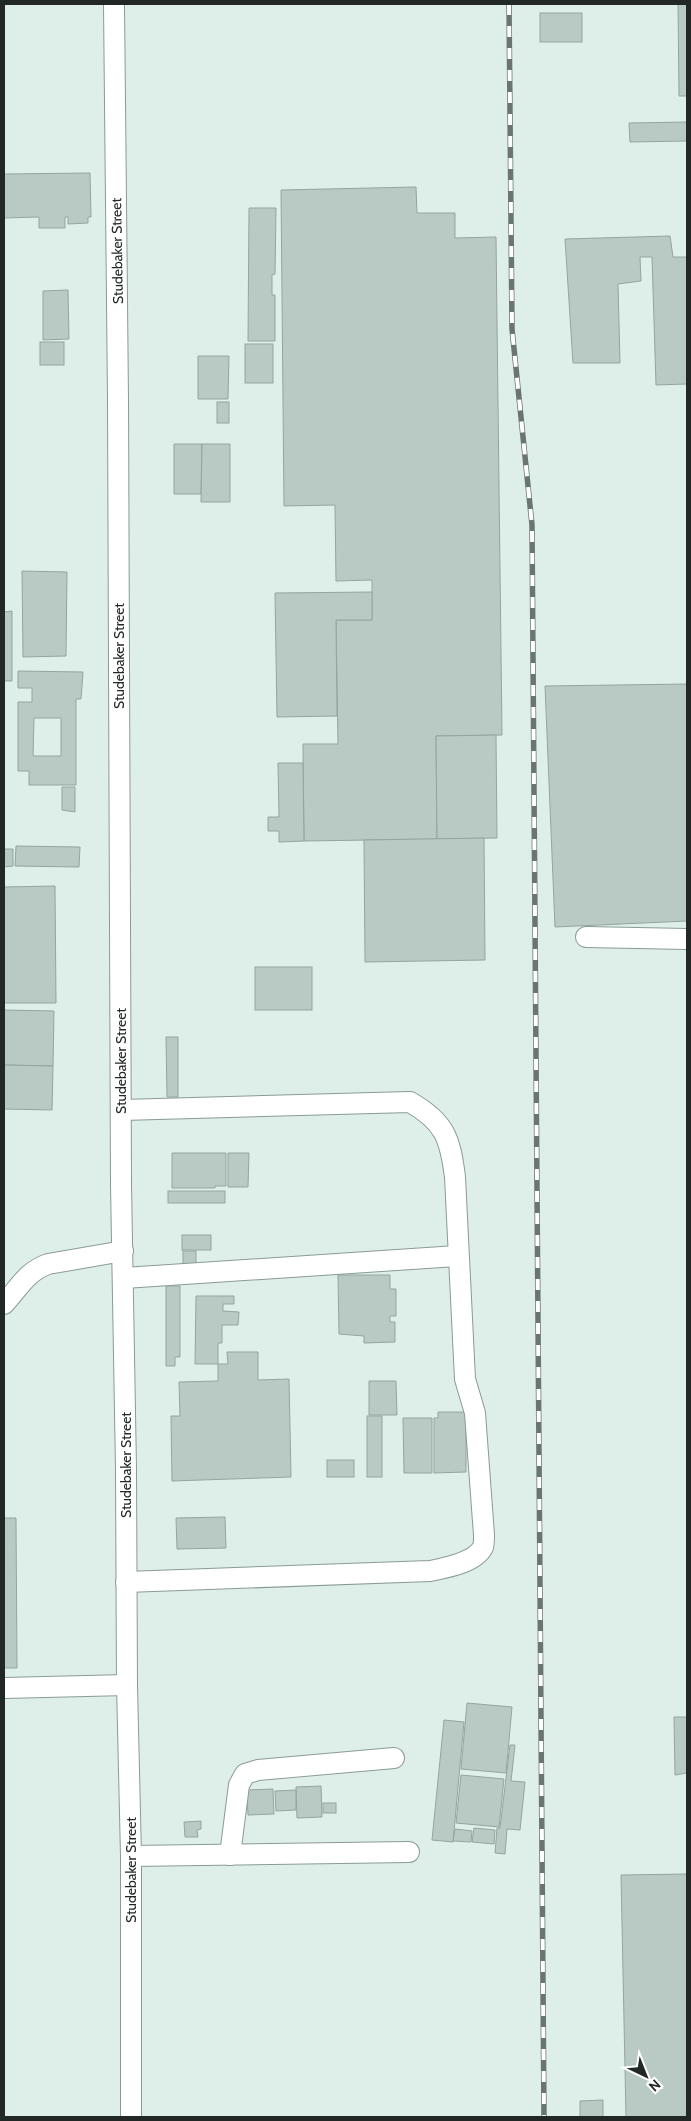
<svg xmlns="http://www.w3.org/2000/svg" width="691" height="2121" font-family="Cabin,sans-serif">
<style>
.building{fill:#b9cac4;stroke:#94a59f;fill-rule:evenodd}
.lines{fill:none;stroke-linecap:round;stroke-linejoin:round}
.minor-casing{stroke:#8a9b95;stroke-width:22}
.minor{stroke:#fff;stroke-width:20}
.rail-casing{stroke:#6a7571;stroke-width:5.5}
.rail{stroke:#fff;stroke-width:4;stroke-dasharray:11;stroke-linecap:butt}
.labels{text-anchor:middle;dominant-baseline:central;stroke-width:4.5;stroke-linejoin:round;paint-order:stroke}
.street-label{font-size:14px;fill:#222826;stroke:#fff}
</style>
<rect width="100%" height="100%" fill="#ddefe8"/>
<g class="building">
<path d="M678,4H687V96H679Z"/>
<rect x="540" y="13" width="42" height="29"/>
<path d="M687,122V141L630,142L629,123Z"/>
<path d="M90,173L91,217H88V223L68,224V217H65V228H39V217L4,218V174Z"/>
<path d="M416,187L417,213H455V238L496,237L502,735L436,736L437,839L304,841L303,744H338L336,620H372V580L336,581L335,505L284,506L281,190Z"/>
<path d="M249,208H276L275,274L272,275V295H275V341H248Z"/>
<path d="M670,236L673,257H687V384L656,385L652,257H640L641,281L618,284L620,363H573L565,239Z"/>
<path d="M68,290L69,339L43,340V291Z"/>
<rect x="40" y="342" width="24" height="23"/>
<rect x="245" y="344" width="28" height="39"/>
<path d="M198,356H229L228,399H198Z"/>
<rect x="217" y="402" width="12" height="21"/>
<path d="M174,444H202L201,494H174Z"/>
<path d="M202,444H230V502H201Z"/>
<path d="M22,571L67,572L66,656L23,657Z"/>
<path d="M372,592V620H336L337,716L277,717L275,593Z"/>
<path d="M12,611V681H4V612Z"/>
<path d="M18,671L83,672L81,699H76V785H29V771H18V702H32V688H18ZM34,718H61V756H33Z"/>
<path d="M687,684V921L555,927L545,686Z"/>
<path d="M496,735L497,838L437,839L436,736Z"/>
<path d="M278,763H303L304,841L279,842V831H268V817H279Z"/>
<path d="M62,787H75V812L62,810Z"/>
<path d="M484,838L485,960L365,962L364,840Z"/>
<path d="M16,846L80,847L79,867L15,866Z"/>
<path d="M4,849H13V866L4,867Z"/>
<path d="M55,886L56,1003H4V887Z"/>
<rect x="255" y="967" width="57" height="43"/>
<path d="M4,1010L54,1011L53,1066L4,1065Z"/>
<path d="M166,1037H178V1097H167Z"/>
<path d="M4,1065L53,1066L52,1110L4,1109Z"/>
<path d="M172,1153H226V1186H215V1188H172Z"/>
<path d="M228,1153H249L248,1187H228Z"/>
<rect x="168" y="1191" width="57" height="12"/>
<rect x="182" y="1235" width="29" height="15"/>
<rect x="183" y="1251" width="13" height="15"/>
<path d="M338,1275H390V1289H396V1316H390V1322H395V1342L364,1343V1336L339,1334Z"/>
<path d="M166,1286H180V1357H175V1366H166Z"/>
<path d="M196,1296H234V1304H223V1311L239,1312L238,1325H222V1343H218V1364H195Z"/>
<path d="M227,1352H258V1380L289,1379L291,1477L172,1481L171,1416H180L179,1382L218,1381V1364H228Z"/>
<path d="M369,1381H396L397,1415H369Z"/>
<path d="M438,1412H466V1472L434,1473V1418H438Z"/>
<rect x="367" y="1416" width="15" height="61"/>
<path d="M403,1418H432V1473H404Z"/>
<rect x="327" y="1460" width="27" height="17"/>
<path d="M225,1517L226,1548L177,1549L176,1518Z"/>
<path d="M4,1518H16L17,1668H4Z"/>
<path d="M467,1703L512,1707L506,1773L461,1769Z"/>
<path d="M674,1717H687V1773L675,1775Z"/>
<path d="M444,1720L464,1722L453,1842L432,1840Z"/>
<path d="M510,1745H515L511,1781L525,1782L520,1830L507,1829L505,1854L495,1853L497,1828H500Z"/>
<path d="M461,1775L504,1779L499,1827L456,1823Z"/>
<path d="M321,1786L322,1817L297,1818L296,1787Z"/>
<path d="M273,1789L274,1814L248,1815L247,1790Z"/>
<path d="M296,1790V1810L276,1811L275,1791Z"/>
<rect x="323" y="1803" width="13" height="10"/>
<path d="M201,1821V1829L197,1830L198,1837H185L184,1822Z"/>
<path d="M474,1828L495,1830L494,1844L472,1842Z"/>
<path d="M455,1829L472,1831L471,1842L453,1841Z"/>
<path d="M687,1874V2117H626L621,1875Z"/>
<path d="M603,2100V2117H580V2101Z"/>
</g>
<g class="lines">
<g class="minor-casing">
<g id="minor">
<path d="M114,4L118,400L121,1184L126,1469L127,1685L131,1856V2117"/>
<path d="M586,937L687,939"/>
<path d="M122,1110L410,1102C445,1122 450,1138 455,1177L465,1379L475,1413L484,1535C484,1538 484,1544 483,1547C475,1563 445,1568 430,1571L126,1582"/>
<path d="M124,1278L457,1256"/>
<path d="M4,1304C19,1288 26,1272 48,1264L123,1251"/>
<path d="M4,1688L127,1685"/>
<path d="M230,1855L239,1785L245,1774L258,1770L394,1758"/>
<path d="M131,1856L409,1852"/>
</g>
</g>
<use href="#minor" class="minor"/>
<g class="rail-casing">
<path id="rail" d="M509,4L512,329L532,525L544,2117"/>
</g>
<use href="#rail" class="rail"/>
</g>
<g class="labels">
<g class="street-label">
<text transform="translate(117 251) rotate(-91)">Studebaker Street</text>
<text transform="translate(119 656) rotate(-90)">Studebaker Street</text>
<text transform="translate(121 1061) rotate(-90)">Studebaker Street</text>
<text transform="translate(126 1465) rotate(-90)">Studebaker Street</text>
<text transform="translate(131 1870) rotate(-90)">Studebaker Street</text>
</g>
</g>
<rect width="691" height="2121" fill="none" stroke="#222826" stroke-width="10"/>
<g transform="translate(646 2076) rotate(137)" stroke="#ffffff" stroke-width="4" paint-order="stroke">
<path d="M0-4L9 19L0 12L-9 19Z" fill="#222826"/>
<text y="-8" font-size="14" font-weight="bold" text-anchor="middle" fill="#222826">N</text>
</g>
</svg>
